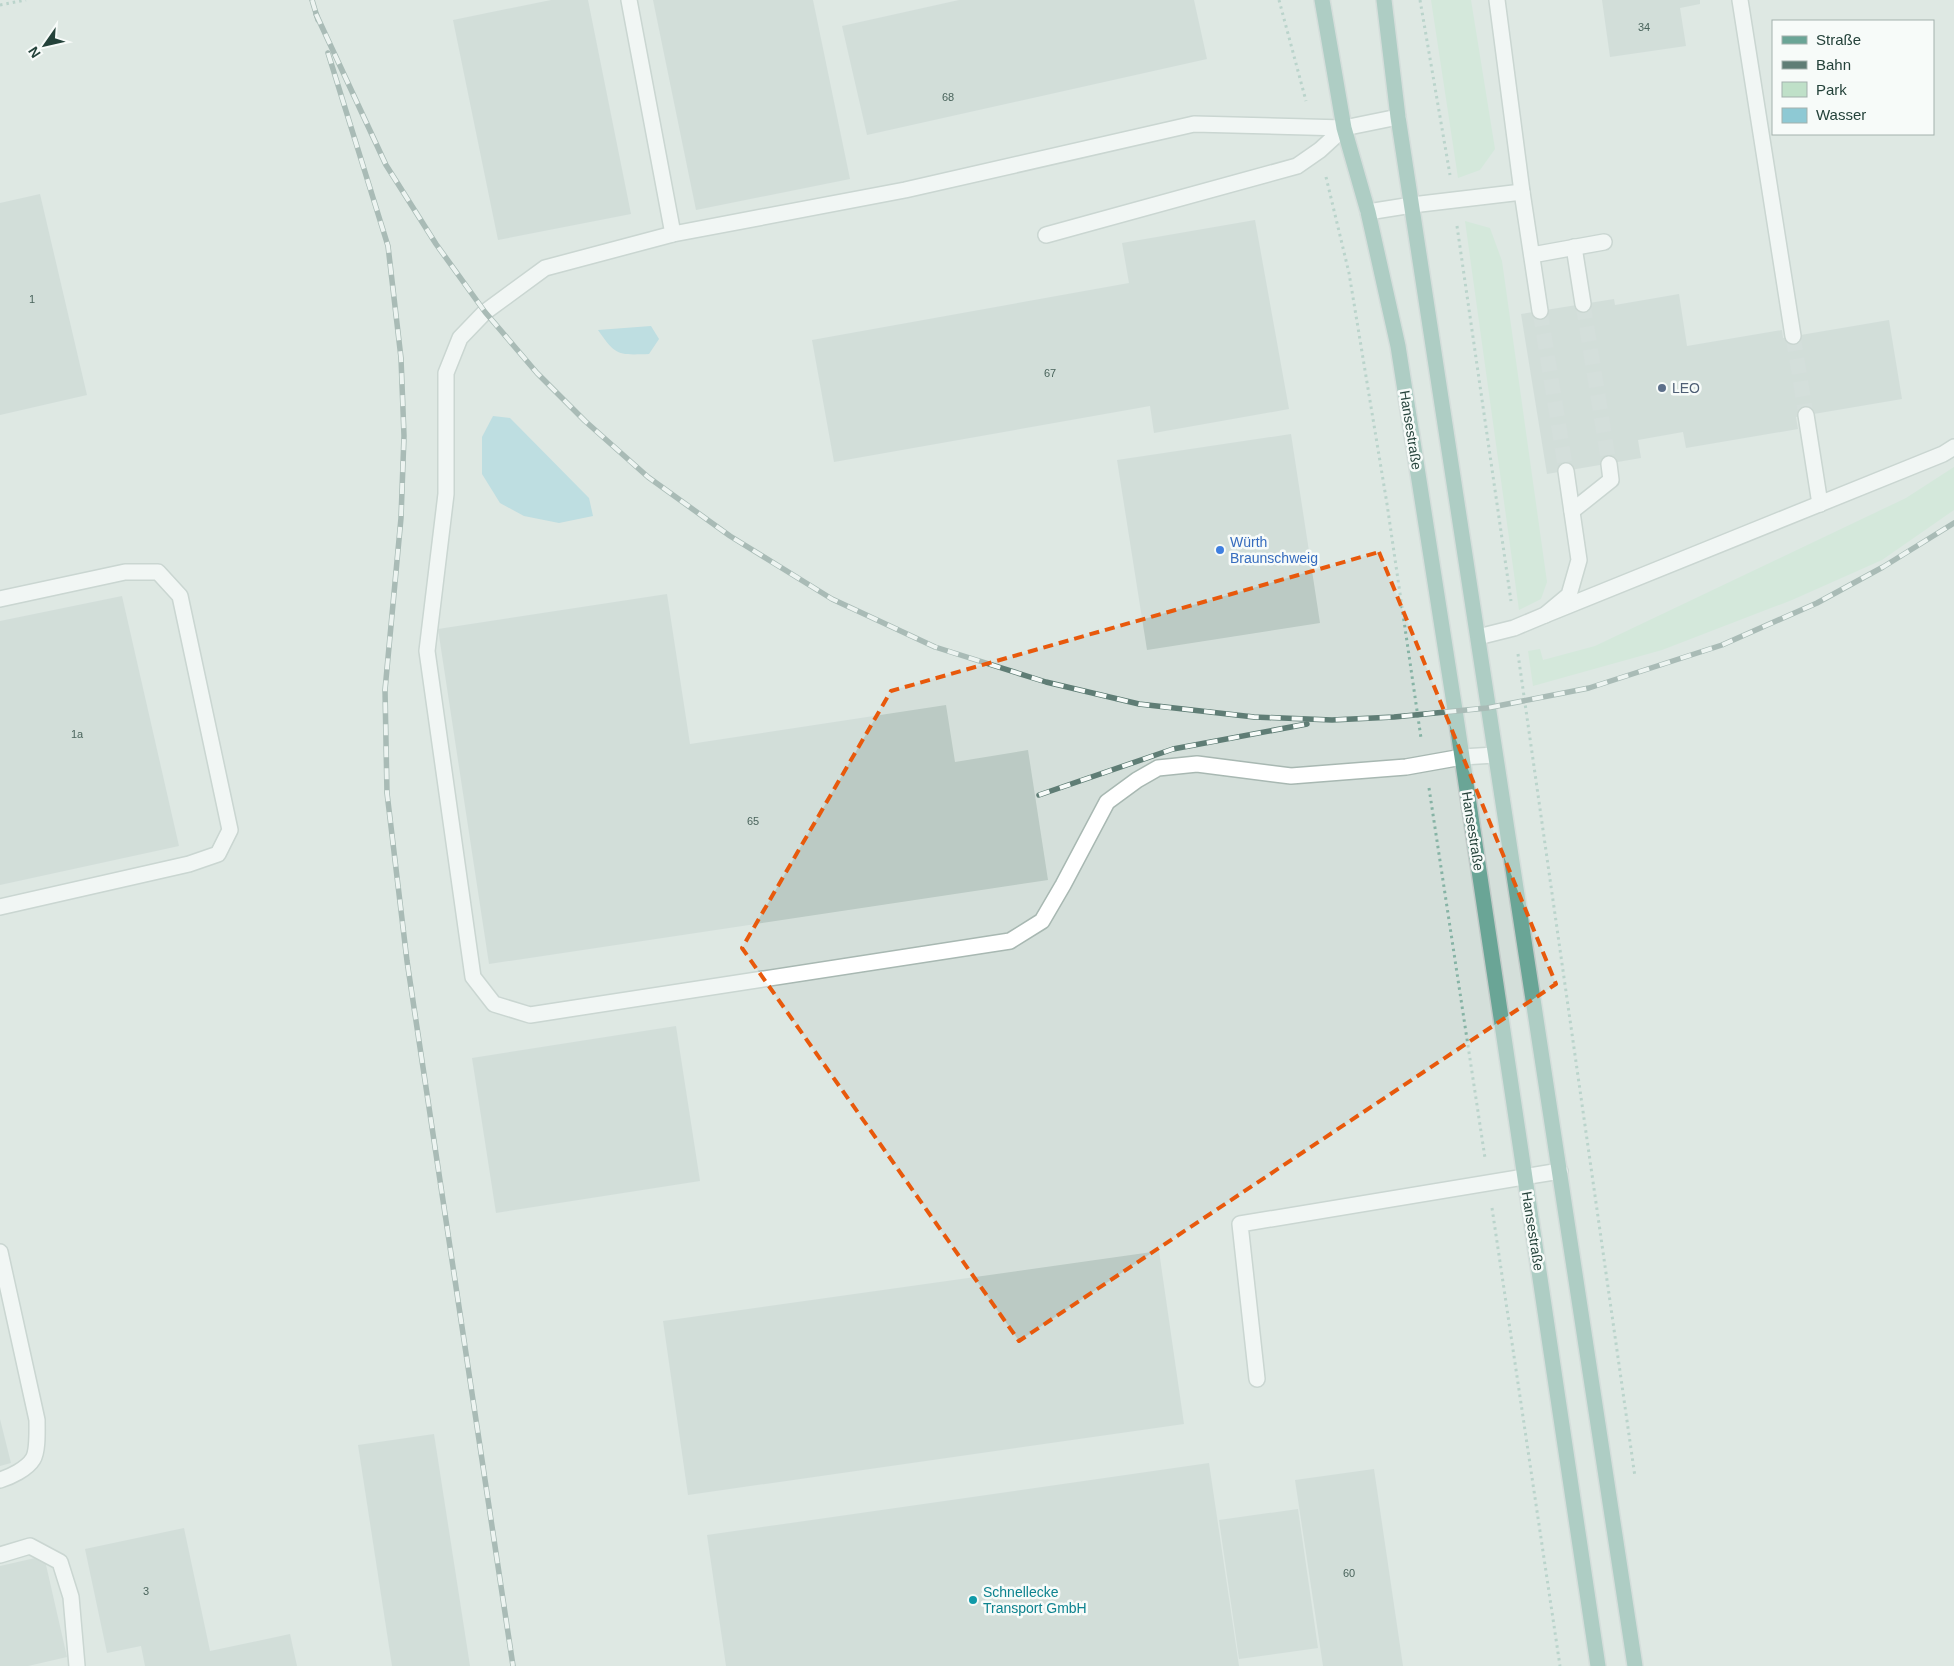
<svg xmlns="http://www.w3.org/2000/svg" width="1954" height="1666" font-family="Arial,sans-serif">
<style>
.built{fill:#d4dfda;fill-rule:evenodd}
.green{fill:#bfe0c8}
.water{fill:#8ec9d4}
.building{fill:#bbcac4}
.lines{fill:none;stroke-linecap:round;stroke-linejoin:round}
.minor-tunnel{stroke:#bfccc8;stroke-width:15;stroke-dasharray:15 8;stroke-linecap:butt}
.minor-casing{stroke:#a8b8b2;stroke-width:18}
.major-casing{stroke:#c2cac8;stroke-width:18}
.path{stroke:#86b3a5;stroke-width:3;stroke-dasharray:2.5 4;stroke-linecap:butt}
.minor{stroke:#fff;stroke-width:15}
.major{stroke:#6aa596;stroke-width:15}
.rail-casing{stroke:#5f7d75;stroke-width:5.5}
.rail{stroke:#f7fbf9;stroke-width:4;stroke-dasharray:11;stroke-linecap:butt}
.marked{fill:none;stroke:#e8590c;stroke-width:4;stroke-dasharray:10 6;stroke-linejoin:round}
.service-dot{fill:#5c6f8a;stroke:#f7fbf9;stroke-width:2}
.shop-dot{fill:#3f7fe0;stroke:#f7fbf9;stroke-width:2}
.culture-dot{fill:#0f9aa8;stroke:#f7fbf9;stroke-width:2}
.labels{text-anchor:middle;dominant-baseline:central;stroke-width:5;stroke-linejoin:round;paint-order:stroke}
.number-label{font-size:11px;fill:#4a645c}
.service-label{font-size:14px;fill:#4e5e75;stroke:#f7fbf9;text-anchor:start}
.street-label{font-size:14px;fill:#24423a;stroke:#f7fbf9}
.shop-label{font-size:14px;fill:#366cbe;stroke:#f7fbf9;text-anchor:start}
.culture-label{font-size:14px;fill:#0d838f;stroke:#f7fbf9;text-anchor:start}
</style>
<rect width="100%" height="100%" fill="#e6efeb"/>
<path class="built" d="M0,0H1954V1666H0ZM1773,21H1933V134H1773Z"/>
<g class="green">
<path d="M1431,0H1471L1495,149L1480,170L1458,178Z"/>
<path d="M1465,221L1490,228L1502,261L1547,582L1541,599L1519,610Z"/>
<path d="M1954,467V510L1882,560L1792,600L1662,650L1533,686L1528,651L1540,649L1543,660L1595,646L1906,498Z"/>
</g>
<g class="water">
<path d="M651,326L659,339L649,354C618,355 616,356 598,330Z"/>
<path d="M493,416L510,418L589,498L593,516L559,523L524,516L500,503L482,474V437Z"/>
</g>
<g class="building">
<path d="M551,0H588L631,214L498,240L453,20Z"/>
<path d="M653,0H813L850,179L696,210Z"/>
<path d="M959,0H1194L1207,59L867,135L842,26Z"/>
<path d="M1602,0H1700V4L1680,8L1686,46L1610,57Z"/>
<path d="M40,194L87,395L0,415V203Z"/>
<path d="M1255,220L1289,409L1154,433L1150,406L834,462L812,340L1129,283L1122,243Z"/>
<path d="M1679,294L1687,346L1782,330L1783,338L1889,320L1902,399L1796,417L1798,429L1686,448L1683,432L1638,440L1641,458L1547,474L1521,314L1614,299L1615,305Z"/>
<path d="M1291,434L1320,623L1147,650L1117,460Z"/>
<path d="M667,594L690,744L946,705L955,762L1028,750L1048,880L489,964L438,629Z"/>
<path d="M122,596L179,846L0,885V621Z"/>
<path d="M676,1026L700,1181L496,1213L472,1058Z"/>
<path d="M1159,1251L1184,1424L688,1495L663,1321Z"/>
<path d="M0,1419L11,1463L0,1466Z"/>
<path d="M434,1434L470,1666H392L358,1445Z"/>
<path d="M1209,1463L1239,1666H726L707,1535Z"/>
<path d="M1374,1469L1403,1666H1323L1295,1480Z"/>
<path d="M1298,1509L1318,1648L1239,1659L1219,1520Z"/>
<path d="M184,1528L210,1651L290,1634L297,1666H145L141,1646L107,1653L85,1549Z"/>
<path d="M44,1556L67,1657L28,1666H0V1566Z"/>
</g>
<g class="lines">
<g class="minor-tunnel">
<path d="M1583,304L1609,464"/>
<path d="M1540,311L1566,471"/>
<path d="M1793,336L1806,415"/>
</g>
<g class="minor-casing">
<g id="minor">
<path d="M629,0L673,234"/>
<path d="M1497,0L1522,192L1540,311"/>
<path d="M1740,0L1793,336"/>
<path d="M1398,117L1344,128L1194,124L905,190L673,234L545,268L485,312L460,338L446,373V494L427,651L473,977L494,1004L530,1015L1010,941L1042,921L1063,885L1107,802L1137,780L1158,768L1197,764L1291,776L1406,767L1462,757L1495,755"/>
<path d="M1368,212L1412,205L1522,192"/>
<path d="M1046,235L1297,166L1320,150L1344,128"/>
<path d="M1574,247L1583,304"/>
<path d="M1532,255L1604,242"/>
<path d="M1806,415L1820,504"/>
<path d="M1572,511L1611,480L1609,464"/>
<path d="M0,599L125,572H158L180,596L230,830L218,854L189,864L0,907"/>
<path d="M1545,615L1943,454L1954,447"/>
<path d="M1478,637L1514,628L1545,615L1569,595L1579,560L1566,471"/>
<path d="M0,1252L37,1420C37,1430 38,1451 33,1459C27,1469 10,1477 0,1480"/>
<path d="M1257,1379L1240,1224L1560,1171"/>
<path d="M0,1555L30,1546L60,1562L71,1597L77,1666"/>
</g>
</g>
<g class="major-casing">
<g id="major">
<path d="M1322,0L1344,128L1368,212L1398,346L1455,710L1598,1666"/>
<path d="M1384,0L1398,117L1635,1666"/>
</g>
</g>
<g class="path">
<path d="M1279,0L1306,101"/>
<path d="M1420,0L1450,175"/>
<path d="M0,5L26,0"/>
<path d="M1326,177L1349,273L1387,504L1421,738"/>
<path d="M1457,226L1511,601"/>
<path d="M1518,654L1635,1477"/>
<path d="M1429,788L1485,1158"/>
<path d="M1492,1208L1560,1666"/>
</g>
<use href="#minor" class="minor"/>
<use href="#major" class="major"/>
<g class="rail-casing">
<g id="rail">
<path d="M312,0L318,20"/>
<path d="M316,14L386,165L436,244L485,312L537,373L585,421L648,477L730,536L832,599L935,647L1046,682L1139,704L1254,717L1332,720L1394,717L1487,708L1589,688L1722,645L1817,603L1883,567L1954,523"/>
<path d="M328,53L388,246L401,358L404,436L401,518L385,690L387,793L407,961L513,1666"/>
<path d="M1039,795L1173,749L1307,724"/>
</g>
</g>
<use href="#rail" class="rail"/>
</g>
<path d="M0 0H1954V1666H0ZM1379,552L1556,984L1019,1341L742,948L891,691Z" fill="#e6efeb" fill-opacity=".55" fill-rule="evenodd"/>
<path class="marked" d="M1379,552L1556,984L1019,1341L742,948L891,691Z"/>
<circle class="service-dot" cx="1662" cy="388" r="5"/>
<circle class="shop-dot" cx="1220" cy="550" r="5"/>
<circle class="culture-dot" cx="973" cy="1600" r="5"/>
<g class="labels">
<g class="number-label">
<text x="1644" y="27">34</text>
<text x="948" y="97">68</text>
<text x="32" y="299">1</text>
<text x="1050" y="373">67</text>
<text x="77" y="734">1a</text>
<text x="753" y="821">65</text>
<text x="1349" y="1573">60</text>
<text x="146" y="1591">3</text>
</g>
<g class="service-label">
<text x="1672" y="388">LEO</text>
</g>
<g class="street-label">
<text transform="translate(1411 430) rotate(81)">Hansestraße</text>
<text transform="translate(1473 831) rotate(81)">Hansestraße</text>
<text transform="translate(1533 1231) rotate(81)">Hansestraße</text>
</g>
<g class="shop-label">
<text x="1230" y="542">Würth<tspan x="1230" dy="16">Braunschweig</tspan></text>
</g>
<g class="culture-label">
<text x="983" y="1592">Schnellecke<tspan x="983" dy="16">Transport GmbH</tspan></text>
</g>
</g>
<rect x="1772" y="20" width="162" height="115" fill="#f7fbf9" stroke="#a3b1ad"/>
<rect x="1782" y="36" width="25" height="8" fill="#6aa596" stroke="#a3b1ad"/>
<text x="1816" y="45" font-size="15" fill="#24423a">Straße</text>
<rect x="1782" y="61" width="25" height="8" fill="#5f7d75" stroke="#a3b1ad"/>
<text x="1816" y="70" font-size="15" fill="#24423a">Bahn</text>
<rect x="1782" y="82" width="25" height="15" fill="#bfe0c8" stroke="#a3b1ad"/>
<text x="1816" y="95" font-size="15" fill="#24423a">Park</text>
<rect x="1782" y="108" width="25" height="15" fill="#8ec9d4" stroke="#a3b1ad"/>
<text x="1816" y="120" font-size="15" fill="#24423a">Wasser</text>
<g transform="translate(45 45) rotate(236)" stroke="#f7fbf9" stroke-width="4" paint-order="stroke">
<path d="M0-4L9 19L0 12L-9 19Z" fill="#24423a"/>
<text y="-8" font-size="14" font-weight="bold" text-anchor="middle" fill="#24423a">N</text>
</g>
</svg>
